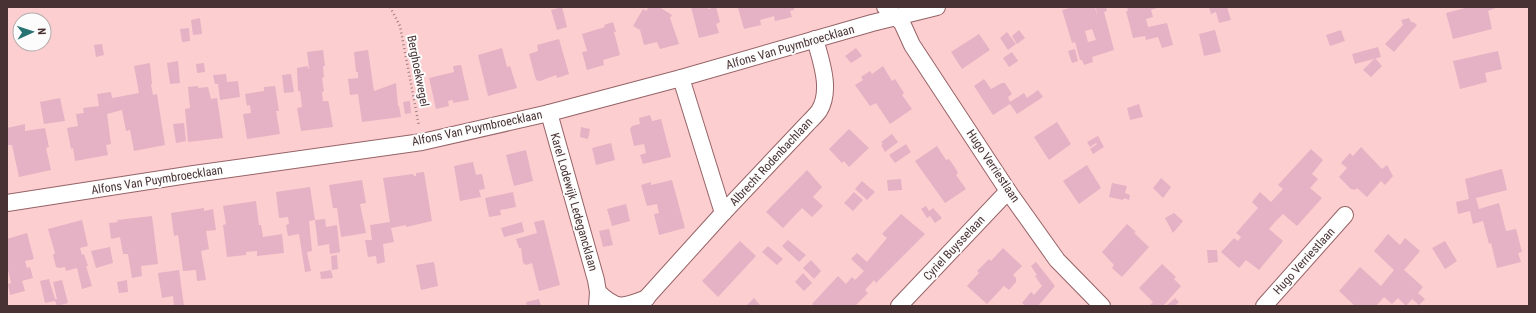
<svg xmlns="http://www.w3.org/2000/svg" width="1536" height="313" font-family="'Roboto Condensed',sans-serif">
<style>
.building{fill:#e5b1c4;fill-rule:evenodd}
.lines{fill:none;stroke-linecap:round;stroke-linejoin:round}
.minor-casing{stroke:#966366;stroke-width:18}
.path{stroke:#a07d7f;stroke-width:2.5;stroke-dasharray:1 3;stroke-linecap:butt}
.minor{stroke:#fff;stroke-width:16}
.labels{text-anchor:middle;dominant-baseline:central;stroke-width:4;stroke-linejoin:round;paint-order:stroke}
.street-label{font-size:12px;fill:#483233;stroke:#fcfcfc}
</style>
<rect width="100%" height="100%" fill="#fdced0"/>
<g class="building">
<path d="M562,7L567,27L557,30L551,10Z"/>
<path d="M649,7H659L672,15L670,18L679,44L660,49L657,42L644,45L640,30L633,26L643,9L646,11Z"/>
<path d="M691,7H707L708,9L716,7L720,22L716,24L719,33L699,38Z"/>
<path d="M741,7H794V10L790,11L792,17L775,21L774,16L760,20L761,25L744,29L738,8Z"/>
<path d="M1073,7H1095L1097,16L1096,7H1106L1107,11L1104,12L1114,50L1092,57L1093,62L1084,65L1082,60H1080L1075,42L1072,43L1062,10ZM1092,29L1096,40L1088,42L1085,31Z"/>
<path d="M1127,7H1160L1151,10L1153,17L1146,19L1148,27L1167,23L1173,45L1162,48L1158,37L1146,40L1145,36L1133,38L1126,11H1128Z"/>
<path d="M1209,7H1227L1231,20L1219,23L1216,12L1211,14Z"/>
<path d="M1469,7H1498L1488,11L1492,29L1453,39L1446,13Z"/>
<path d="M200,18L202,34L193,35L191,20Z"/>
<path d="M1409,18L1411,22H1413L1417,25L1394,52L1385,44L1403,25L1401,20Z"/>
<path d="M613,22L616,32H614L620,55L603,60L604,65L587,70L582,52L587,51L582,34L605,27L604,25Z"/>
<path d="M189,28L190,41L182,42L180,29Z"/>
<path d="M1019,30L1025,38L1017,44L1012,36Z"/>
<path d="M1215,30L1221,52L1204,56L1199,34Z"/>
<path d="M1341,30L1345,41L1330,46L1326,35Z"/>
<path d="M1007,32L1016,44L1008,50L1000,38Z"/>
<path d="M979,34L990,50L962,69L951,52Z"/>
<path d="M559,39L569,74L557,78L556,75L540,81L536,80L529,54L538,51L537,45Z"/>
<path d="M102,44L104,55L96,57L94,45Z"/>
<path d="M1378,47L1381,57L1355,64L1352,54Z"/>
<path d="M502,48L507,67L510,66L517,88L488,96L478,55Z"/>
<path d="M856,48L862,56L851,63L845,56Z"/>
<path d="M1075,49L1078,61L1072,63L1068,51Z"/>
<path d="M323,50L325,66H323L324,77L322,78L324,91L322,92L323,101H328L329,104L333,127L301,131L297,108L302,107L300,91H298L297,68L308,66V69L309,68L307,52Z"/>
<path d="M368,50L374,91L396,83L398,106H399L401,117L362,122L358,94L350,95L348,79L358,78V72H356L354,52Z"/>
<path d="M1498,51L1502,69L1485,73L1487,82L1460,89L1453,61Z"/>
<path d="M1012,52L1018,61L1009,67L1003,58Z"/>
<path d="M1375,58L1382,66L1371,77L1363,70Z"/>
<path d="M178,61L180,83L170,84L167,63Z"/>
<path d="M150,63L152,84L151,85L153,95L157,94L165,145L134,151L130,130L126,131L122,110L107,114L111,144L106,145L108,155L75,161L73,148L71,149L67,128L78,126L76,114L84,113L83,108L99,106L97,94L111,92L112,98L139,93L134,66Z"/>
<path d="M204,63L205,72L197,73L196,64Z"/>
<path d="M461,65L469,100L453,103V100L448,101L449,106L436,109L429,78L454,72L453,66Z"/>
<path d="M883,66L892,81L895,79L904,93L902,95L912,109L890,124L876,103L870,106L855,85L863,80L861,77L870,71L872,74Z"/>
<path d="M226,74L227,82L238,81L240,97L220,100L218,84H215L213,75Z"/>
<path d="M291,74L294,92L284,93L282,75Z"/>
<path d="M984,79L991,89L1002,83H1005L1012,94L1008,97L1010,102L1024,93L1027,98L1038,90L1043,97L1017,114L1010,104L993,115L974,86Z"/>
<path d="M198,86V88L208,87L211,99L217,98L223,138L188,142L185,109L190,108L188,87Z"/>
<path d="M275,86L279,111H276L280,134L247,139L243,114L251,113L250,105L247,106L245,94L264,91V87Z"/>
<path d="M60,98L65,121L44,124L40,102Z"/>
<path d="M410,101L411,113L405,114L403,102Z"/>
<path d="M1139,104L1143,117L1130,120L1127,108Z"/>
<path d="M650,115L652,121L661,119L671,157L643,164L640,155L646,153L644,144L634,146L630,129L632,126L640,124L639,118Z"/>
<path d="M1057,122L1071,144L1049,160L1034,137Z"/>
<path d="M184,123L186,141L176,143L173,124Z"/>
<path d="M25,124V131L45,128L49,147L46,148L51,170L19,177L12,145H7V128Z"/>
<path d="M581,127L590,129L588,139L580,137Z"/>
<path d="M849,129L869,148L849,167L844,161L842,163L829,149Z"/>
<path d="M892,134L898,142L885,152L881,145L883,144L881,142Z"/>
<path d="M1098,136L1104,147L1093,154L1090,149L1097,144L1096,143L1090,147L1087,142Z"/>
<path d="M611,143L615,160L596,165L592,148Z"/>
<path d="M906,144L911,152L895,163L889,155Z"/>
<path d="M937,146L946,160L949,159L954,166L958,173L956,175L966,189L945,203L915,161Z"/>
<path d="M1361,147L1382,169L1387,165L1393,176L1385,185L1381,181L1367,197L1357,188L1355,190L1351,189L1339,177L1347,168L1341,163L1350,153L1353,156Z"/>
<path d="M1311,149L1323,160L1312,174L1318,179L1310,188L1322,198L1297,226L1283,214L1275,222L1269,229L1283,241L1259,270L1246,260L1239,268L1221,252L1234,238L1238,241L1241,237L1236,233L1258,208L1252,202L1260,192L1271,202L1283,189L1278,185Z"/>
<path d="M526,150L533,181L514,186L506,155Z"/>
<path d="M473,162L476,175L482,174L485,189L479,190L481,197L460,201L454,166Z"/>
<path d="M1087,165L1101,188L1079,204L1063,181Z"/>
<path d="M1502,169L1507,190L1476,198L1479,209L1499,203L1506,231L1516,229L1522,252L1518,253L1521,262L1497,268L1491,243L1489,244L1483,221L1473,224L1470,211L1458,214L1456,202L1469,199L1465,179Z"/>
<path d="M807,170L822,187L813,197L823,206L812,217L802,208L783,228L766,212Z"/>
<path d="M424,172L432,221L406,227V225L391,228L394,242L383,244L385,262L377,264L376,256L368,257L365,240H372L370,225L390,222L383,178L413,174L414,176H416V173Z"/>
<path d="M1161,178L1171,187L1163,198L1153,188Z"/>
<path d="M901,179L902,190L888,191L887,180Z"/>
<path d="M362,180L366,203L360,204L366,233L341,237L337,208H333L329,185Z"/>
<path d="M672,180L685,228L659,235L654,214L659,213L657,204L647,206L641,185L651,182V185Z"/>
<path d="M862,181L875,192L867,200L855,189Z"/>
<path d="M1112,183L1127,186L1125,193L1130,195L1129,200L1124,198L1123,200L1109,197Z"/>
<path d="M310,187L315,220L325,219L326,227L337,225L340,252L330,254L329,244L318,246L315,220L309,221L312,251L307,252L311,271L305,272L299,234L288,236L286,225L289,224L288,217L279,218L276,192Z"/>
<path d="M513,192L516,207L500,210L501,215L489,217L485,198Z"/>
<path d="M854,192L863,200L853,211L844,203Z"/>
<path d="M256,201L259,225H261L263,237L282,234L284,253L257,256V251L246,252V255L227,257L223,225L226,224L223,206Z"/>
<path d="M626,204L630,221L612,226L607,209Z"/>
<path d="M926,206L929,211L933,208L942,218L935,223L930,216L927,218L921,209Z"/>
<path d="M204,208V211L213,209L216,230L206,231L209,249L201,251L206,280L197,281L196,270L183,271L178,235L174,236L171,213Z"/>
<path d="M1174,213L1183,221L1173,233L1165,218Z"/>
<path d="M901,214L925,234L876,283L874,280L865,290L868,293L855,306H814L812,304L838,276L846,284L852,277L855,280L864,271L851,259L857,253L867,262L887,238L882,234Z"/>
<path d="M152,216L158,264L141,266L142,276L132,278L128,254H123L120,237L111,239L109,223L118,222L117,220Z"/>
<path d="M82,220L88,246L80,248L82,255L84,254L88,266H86L92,286L82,289L77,268L66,271L65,267L60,268L56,267L53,255L55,253L48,229Z"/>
<path d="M544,220L560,285L539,291L532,263L526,265L523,263L521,248H519L516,239L537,233L534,222Z"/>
<path d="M522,222L524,232L504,237L501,228Z"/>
<path d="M1127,224L1136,232L1134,233L1149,247L1122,277L1112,268L1114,265L1102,252Z"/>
<path d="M609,229L613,245L603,247L599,231Z"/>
<path d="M27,233L34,259L25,261L27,268L30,267L33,278L22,281L25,291L10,295L8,284L11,283L7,266V239Z"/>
<path d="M1388,234L1400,245L1405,238L1420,251L1404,270L1423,287L1418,293L1425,299L1419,305L1412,299L1406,306L1398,298L1392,304L1384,297L1376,306H1355L1339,291L1360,267L1381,286L1394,270L1374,251Z"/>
<path d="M788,240L806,255L799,262L782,246Z"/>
<path d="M740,241L756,256L718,297L702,281Z"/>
<path d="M1445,241L1457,261L1445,269L1432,248Z"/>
<path d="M768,246L783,259L777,265L762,252Z"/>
<path d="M110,247L113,263L96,268L91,251Z"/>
<path d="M1003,248L1022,266L1013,275L1016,278V282L1009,290L1004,286L987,304L967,286L979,273L977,271L989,259L991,261Z"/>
<path d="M1207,250H1217L1218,262L1208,263Z"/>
<path d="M337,255L338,269L332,270L331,256Z"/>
<path d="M811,260L821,271L814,279L803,268Z"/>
<path d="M434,262L438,286L421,290L416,265Z"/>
<path d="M1036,262L1055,286L1038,306H1026L1022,303L1031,292L1034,295L1042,286L1035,276L1037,275L1031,266Z"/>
<path d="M1162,264L1176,277L1174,279L1181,286L1163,306H1151L1150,305L1153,302L1139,288Z"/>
<path d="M179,270L184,306H174L173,296L162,298L158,273Z"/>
<path d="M331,270L333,278L321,279L320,272Z"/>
<path d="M803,273L812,283L804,291L795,282Z"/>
<path d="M49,279L55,299H57L53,282L62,280L68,303L57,306L55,301L45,303L40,281Z"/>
<path d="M127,280L128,292L119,293L117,282Z"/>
<path d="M754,298L760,305V306H746Z"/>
<path d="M1175,298L1179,302L1175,306H1166Z"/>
<path d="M539,299L541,306H527L526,302Z"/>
</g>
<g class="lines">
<g class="minor-casing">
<g id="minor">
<path d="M885,7L902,23L912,45L1008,191L1057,260L1102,306"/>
<path d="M681,78L723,213"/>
<path d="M549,113L596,280L598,292L597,306"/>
<path d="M7,203L194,174L422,142L549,113L681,78L872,23L937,7"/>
<path d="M598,292C618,311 624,307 647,298"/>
<path d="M639,306L723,213L808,123C812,119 816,115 819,111C832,90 821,61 815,39"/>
<path d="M899,306L1008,191"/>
<path d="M1264,306L1345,215"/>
</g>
</g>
<path class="path" d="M390,7L400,26L419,126"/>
<use href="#minor" class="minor"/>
</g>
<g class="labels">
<g class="street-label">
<text transform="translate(790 47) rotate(-16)">Alfons Van Puymbroecklaan</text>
<text transform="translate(418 71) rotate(79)">Berghoekwegel</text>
<text transform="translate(477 128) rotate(-12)">Alfons Van Puymbroecklaan</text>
<text transform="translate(771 162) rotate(-47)">Albrecht Rodenbachlaan</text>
<text transform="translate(993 166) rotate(56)">Hugo Verriestlaan</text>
<text transform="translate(157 180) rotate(-9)">Alfons Van Puymbroecklaan</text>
<text transform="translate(574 202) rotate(74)">Karel Lodewijk Ledegancklaan</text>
<text transform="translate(954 248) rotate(-47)">Cyriel Buysselaan</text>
<text transform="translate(1304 261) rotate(-48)">Hugo Verriestlaan</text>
</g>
</g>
<rect width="1536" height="313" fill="none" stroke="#483233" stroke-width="16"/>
<g transform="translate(32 32) rotate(87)"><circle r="19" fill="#fcfcfc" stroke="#b4abac"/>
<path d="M0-3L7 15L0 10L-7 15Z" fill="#287272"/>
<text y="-6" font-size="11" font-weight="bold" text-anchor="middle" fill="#483233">N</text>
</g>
</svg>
